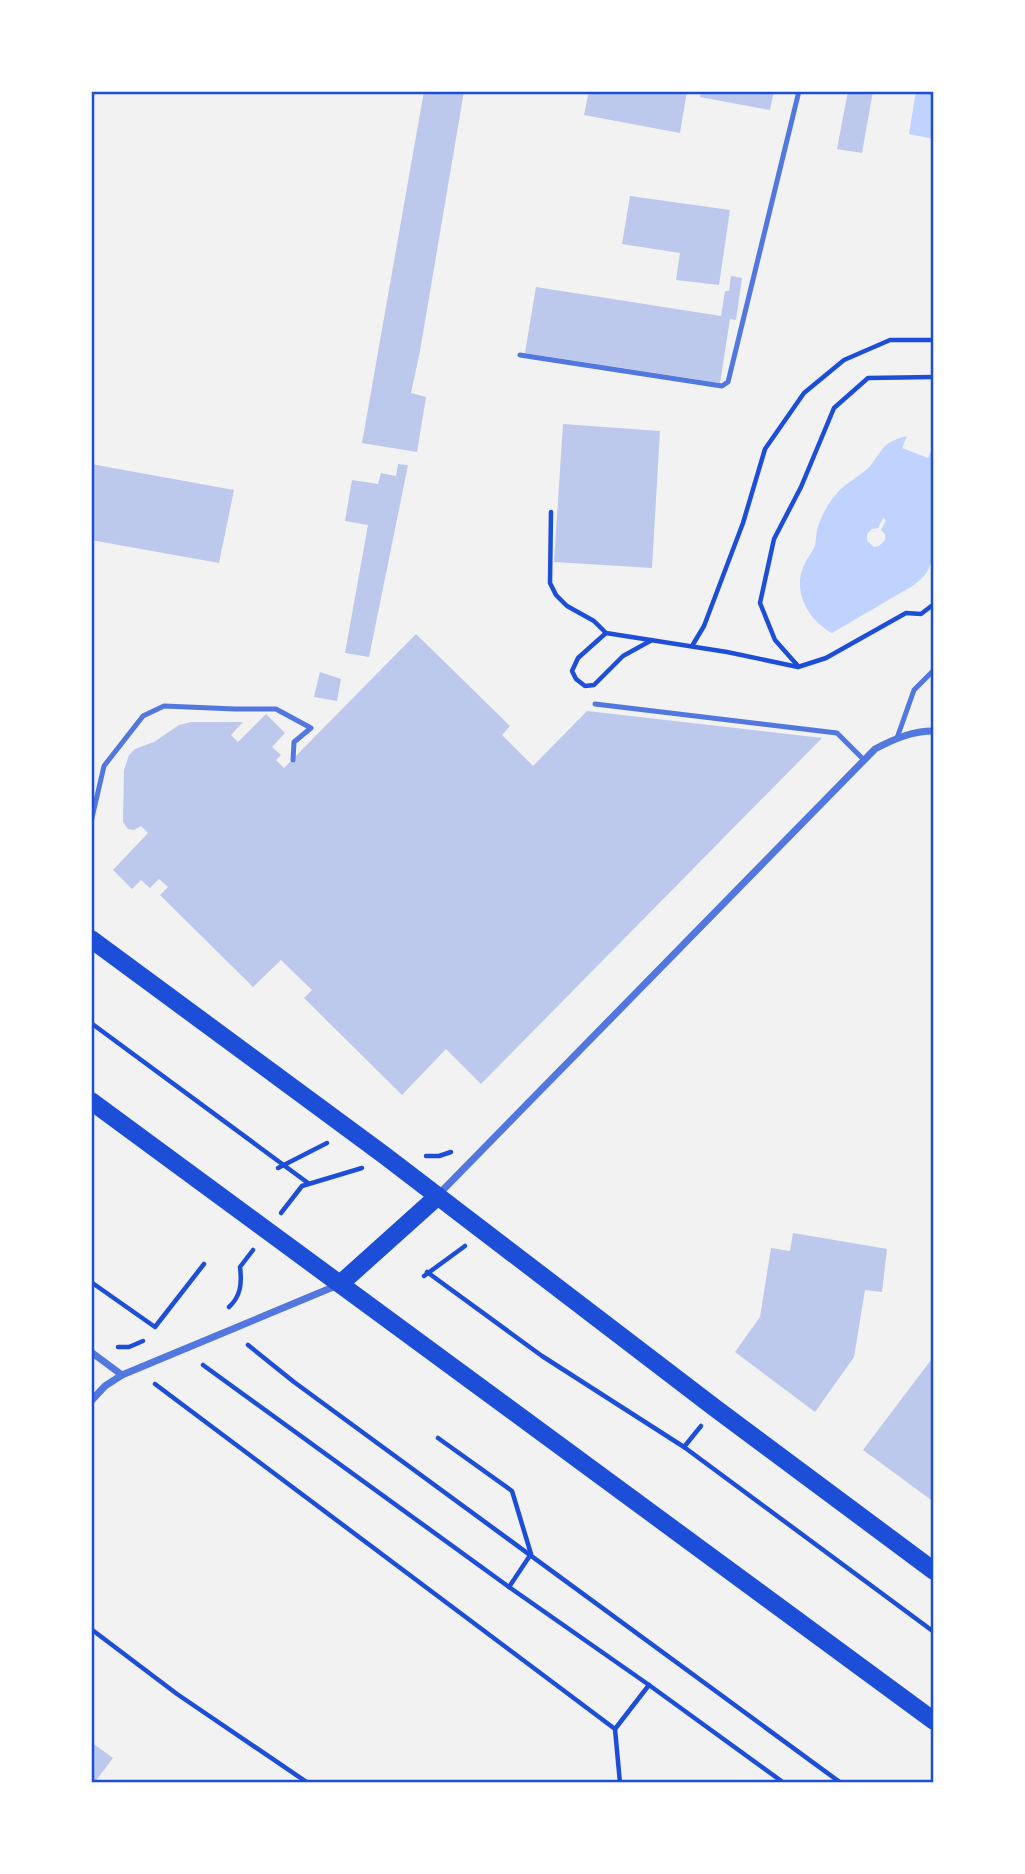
<svg xmlns="http://www.w3.org/2000/svg" width="1025" height="1874" font-family="Inter,sans-serif">
<style>
.water{fill:#bfd3fe;fill-rule:evenodd}
.building{fill:#bdc9ec}
.lines{fill:none;stroke-linecap:round;stroke-linejoin:round}
.path{stroke:#1d4ed8;stroke-width:4.5}
.service{stroke:#5277de;stroke-width:5}
.minor{stroke:#5277de;stroke-width:7}
.primary{stroke:#1d4ed8;stroke-width:18}
.neatline{fill:none;stroke:#1d4ed8;stroke-width:2.5}
</style>
<rect width="100%" height="100%" fill="#f2f2f2"/>
<g class="water">
<path d="M916,91H934V139L909,134Z"/>
<path d="M907,436L902,448L928,458L933,447L934,450C934,477 939,546 929,568C926,575 920,580 914,585L832,633C810,621 794,595 802,570C805,561 811,554 815,546C816,541 816,535 817,530C821,516 828,503 838,492C847,482 866,472 871,465C884,448 883,442 907,436ZM883,518L886,520L881,530L885,534V540L879,546L874,547L867,541V534L872,529L878,528Z"/>
</g>
<g class="building">
<path d="M424,91H464L420,351L411,393L426,397L417,452L362,443Z"/>
<path d="M589,91H687L680,133L584,115Z"/>
<path d="M701,91H774L770,110L700,97Z"/>
<path d="M848,91H873L862,153L837,149Z"/>
<path d="M630,196L730,210L719,285L676,280L680,253L622,244Z"/>
<path d="M731,276L742,278L736,320L730,319L720,383L525,353L536,287L721,316L725,291H729Z"/>
<path d="M563,424L660,431L652,568L554,562Z"/>
<path d="M91,464L234,490L219,563L91,540Z"/>
<path d="M398,464L408,465L369,657L345,653L368,525L345,521L352,480L378,484L381,473L396,476Z"/>
<path d="M416,634L510,726L502,735L533,766L587,711L822,738L481,1084L446,1049L402,1095L304,998L312,990L281,960L253,987L160,895L168,887L159,879L150,888L141,880L132,889L113,870L148,833L141,826L134,830L128,829L123,822L124,770L129,755L135,749L154,742L179,725L191,722H243L231,735L238,742L266,714L285,733L272,747L281,755L276,760L284,768Z"/>
<path d="M320,672L341,679L337,701L314,697Z"/>
<path d="M793,1233L887,1249L882,1292L865,1290L854,1357L815,1412L735,1352L760,1317L771,1248L790,1251Z"/>
<path d="M934,1356V1502L863,1450Z"/>
<path d="M91,1742L113,1758L94,1783H91Z"/>
</g>
<g class="lines">
<g class="path">
<path d="M551,512L550,583L556,595L567,606L594,621L606,633L727,652L798,667L826,658L906,613L921,614L934,604"/>
<path d="M606,633L578,658L572,671L576,679L585,686L594,685L623,656L652,640"/>
<path d="M692,646L704,626L743,523L765,449L804,393L844,360L890,340H934"/>
<path d="M798,666L775,640L760,603L774,539L801,487L834,408L868,378L934,377"/>
<path d="M91,1023L308,1183"/>
<path d="M426,1156H439L451,1152"/>
<path d="M278,1168L327,1143"/>
<path d="M281,1213L302,1186L362,1168"/>
<path d="M427,1272L542,1356L684,1447L934,1632"/>
<path d="M424,1276L465,1246"/>
<path d="M91,1282L155,1327L204,1264"/>
<path d="M229,1307C241,1296 242,1283 240,1267L253,1250"/>
<path d="M248,1345L294,1382L841,1783"/>
<path d="M118,1347H129L143,1341"/>
<path d="M203,1365L509,1587L649,1685L784,1783"/>
<path d="M155,1384L615,1729L649,1685"/>
<path d="M438,1438L512,1491L531,1554L509,1587"/>
<path d="M684,1447L701,1426"/>
<path d="M91,1629L177,1694L308,1783"/>
<path d="M615,1729L620,1783"/>
</g>
<g class="service">
<path d="M520,355L722,386L728,382L799,91"/>
<path d="M595,704L837,733L864,760"/>
<path d="M897,738L914,690L934,670"/>
<path d="M91,822L104,766L143,716L164,706L235,709H276L311,728L294,742L293,760"/>
</g>
<g class="minor">
<path d="M438,1195L875,749C894,739 912,731 934,731"/>
<path d="M91,1352L122,1375L338,1285"/>
<path d="M91,1401L105,1386L122,1375"/>
</g>
<g class="primary">
<path d="M91,939L384,1155L715,1408L934,1571"/>
<path d="M91,1101L934,1721"/>
<path d="M340,1284L438,1196"/>
</g>
</g>
<rect width="1025" height="1874" fill="none" stroke="#ffffff" stroke-width="186"/>
<rect x="93" y="93" width="839" height="1688" class="neatline"/>
</svg>
